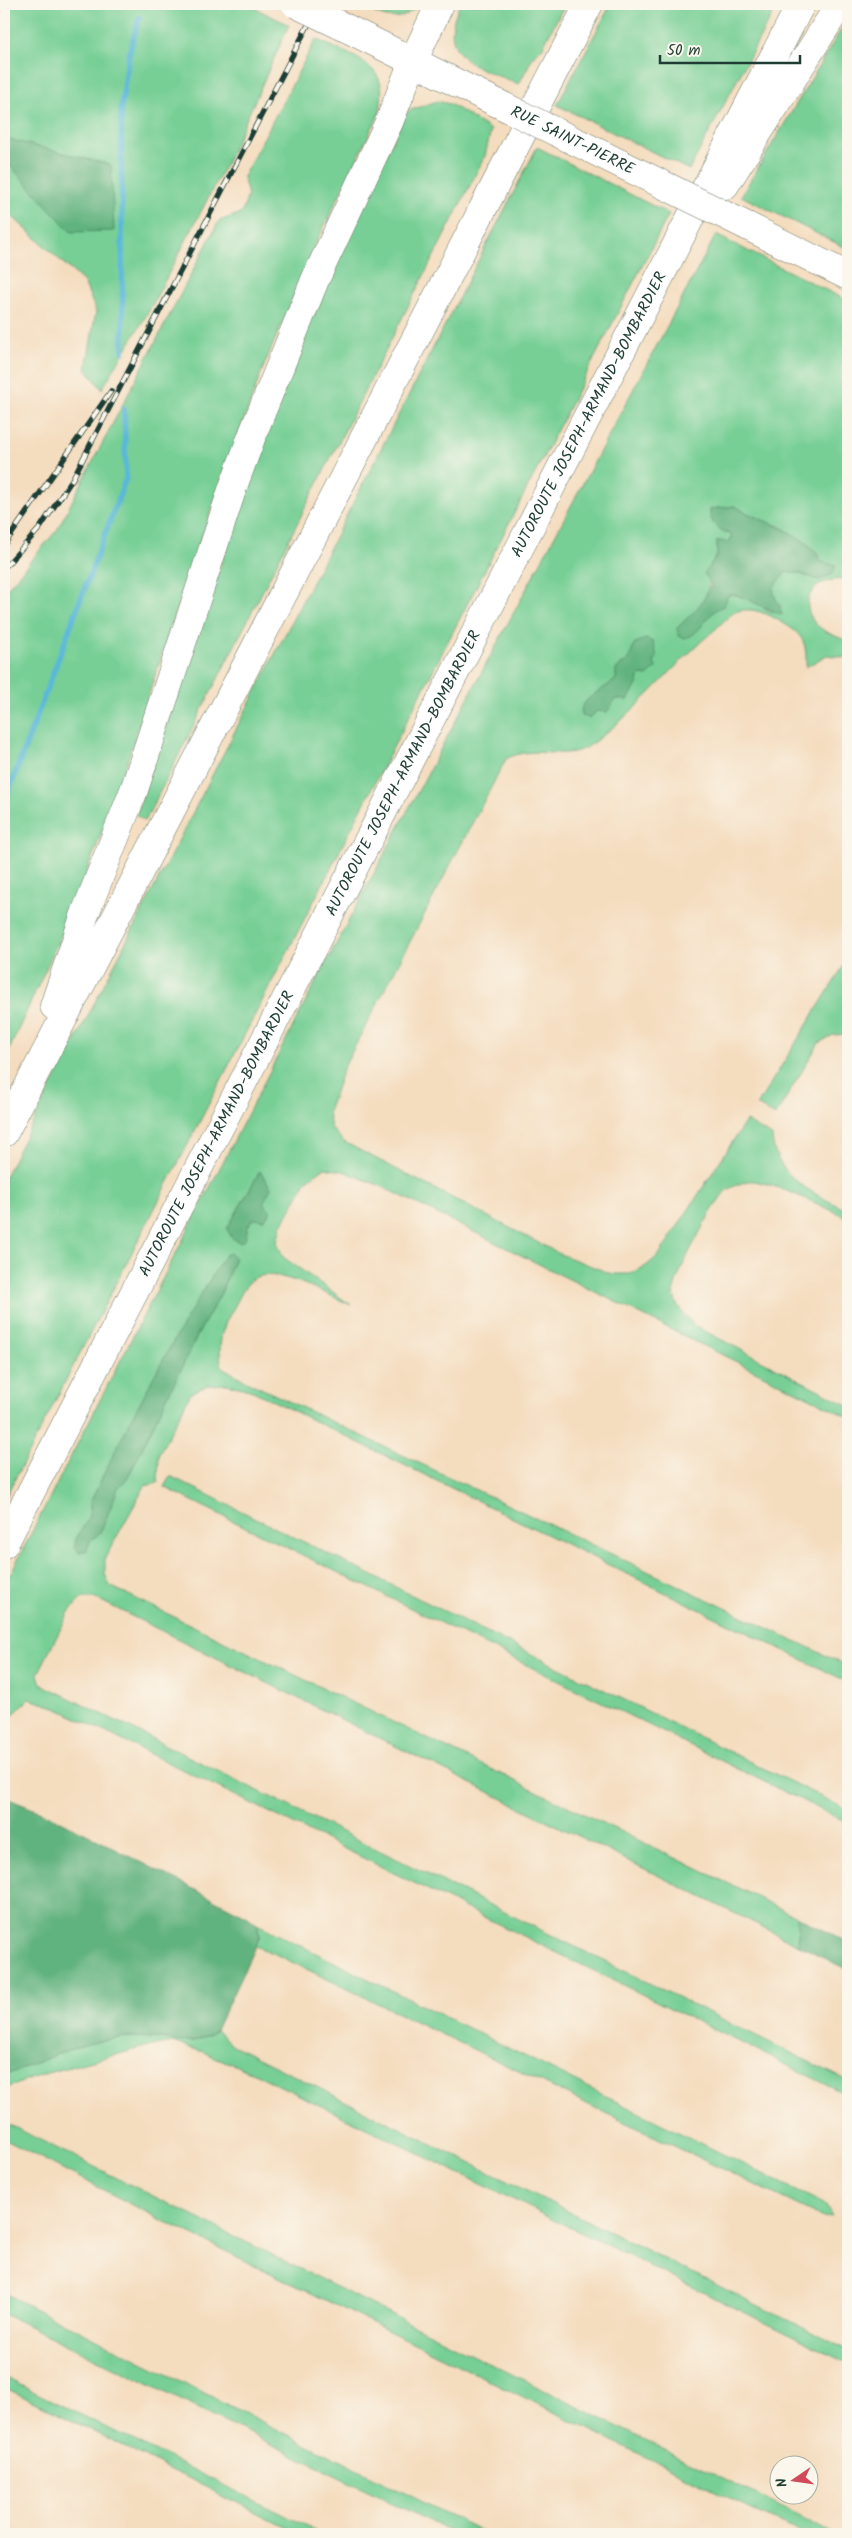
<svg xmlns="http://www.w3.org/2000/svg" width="852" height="2538" font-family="Kalam,sans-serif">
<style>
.green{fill:#77cf95;stroke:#4b8664;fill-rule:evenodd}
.forest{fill:#61b27e;stroke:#407859}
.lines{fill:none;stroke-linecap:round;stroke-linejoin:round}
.stream{stroke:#5ab8d8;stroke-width:5.5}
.primary-casing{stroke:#6a7564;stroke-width:29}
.highway-casing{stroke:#6a7564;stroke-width:29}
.primary{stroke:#fff;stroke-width:28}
.highway{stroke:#fff;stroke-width:28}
.rail-casing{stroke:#1f3d34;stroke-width:5.5}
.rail{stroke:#fbf7ec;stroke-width:4;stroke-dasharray:11;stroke-linecap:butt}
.primary-bridge-casing{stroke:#6a7564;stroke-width:29;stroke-linecap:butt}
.primary-bridge{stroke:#fff;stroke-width:28}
.labels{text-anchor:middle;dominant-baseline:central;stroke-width:4;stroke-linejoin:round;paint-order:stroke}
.street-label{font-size:16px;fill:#1f3d34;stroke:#fbf7ec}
</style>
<rect width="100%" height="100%" fill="#fbf7ec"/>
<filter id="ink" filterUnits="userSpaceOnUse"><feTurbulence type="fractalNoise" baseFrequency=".02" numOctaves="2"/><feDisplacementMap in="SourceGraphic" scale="10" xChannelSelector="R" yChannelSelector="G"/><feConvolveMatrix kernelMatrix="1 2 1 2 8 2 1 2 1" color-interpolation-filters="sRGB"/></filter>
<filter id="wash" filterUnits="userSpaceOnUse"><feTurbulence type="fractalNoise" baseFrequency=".0096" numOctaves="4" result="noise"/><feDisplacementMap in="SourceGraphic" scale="20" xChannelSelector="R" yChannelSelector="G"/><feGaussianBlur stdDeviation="1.12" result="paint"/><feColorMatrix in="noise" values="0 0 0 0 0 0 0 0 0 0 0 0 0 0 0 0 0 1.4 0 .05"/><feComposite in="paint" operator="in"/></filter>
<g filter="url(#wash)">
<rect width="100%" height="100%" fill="#f4dcbe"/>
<g class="green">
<path d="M4,4H247L289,25L228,160L149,311L102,389L86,369L96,311L84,282L4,209Z"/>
<path d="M357,4H420C397,27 383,17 357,4Z"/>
<path d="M460,4H565L542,48L534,55L519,84C478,68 434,57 460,4Z"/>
<path d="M611,4H778L689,170L557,105Z"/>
<path d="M848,18V249L741,196Z"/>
<path d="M316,39C335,49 368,58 378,77C384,88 381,101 380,112L318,239L261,373L182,592L118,790L69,918L4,1061V592L57,530L219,221L242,213L248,195L243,177Z"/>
<path d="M437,101L450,104L491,130L485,156L145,821L136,815L286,372L400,125L408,111Z"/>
<path d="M537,147L669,214L4,1500V1178Z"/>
<path d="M716,235L848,301V580C824,576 797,592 812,619C819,631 836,636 848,641V658L827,655L806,667C807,642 803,634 781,622C769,614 753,607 738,611C731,613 723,622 718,627C673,664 638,712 590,745C565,763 535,743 506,759L343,1069L328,1112L331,1128L344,1142L560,1254L612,1274H630L646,1266L659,1255L746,1121L772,1136C774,1178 816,1194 848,1211V1218C831,1210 764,1178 748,1181C743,1182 732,1187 727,1190C715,1200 675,1275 674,1291C674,1307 685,1315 695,1326L848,1405V1417L383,1187L343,1171L324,1168L307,1180L281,1227L277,1242L283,1257L351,1305C330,1296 271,1263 251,1280C244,1286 238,1301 233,1309C222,1327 217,1345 222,1367L246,1381L848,1666V1682L253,1391L227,1384L208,1385L191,1393L159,1454L158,1483L145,1486L105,1558V1574L110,1586L796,1916L799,1945L95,1598H82L69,1612L38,1674L41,1684L848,2081V2095L52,1706L29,1699L13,1715L4,1734V1586L319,976ZM735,506L755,519L780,526L817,552L821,562L807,577L798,573L786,572L773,588L774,598L781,606L771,612C761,604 740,593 728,595L697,631L689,637L677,628C700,607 712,598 709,566L717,556V541L729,542L732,535C718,530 710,524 710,509ZM260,1171L263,1203L248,1226L227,1229ZM234,1259L221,1293L199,1332L127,1479L118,1488L98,1535L91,1539L75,1541L91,1515L90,1503Z"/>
<path d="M848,959V1034L833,1035L819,1043L775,1116L757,1105Z"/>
<path d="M170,1476L848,1810V1823L164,1487Z"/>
<path d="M257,1924L826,2205L832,2216L824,2218L275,1954L255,1946L260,1936Z"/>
<path d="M216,2030L232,2045L848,2350V2363L256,2074L203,2052L175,2043L145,2047L47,2073L4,2089V2076C46,2059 90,2037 136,2037C166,2037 192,2051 216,2030Z"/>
<path d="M4,2121L6,2123L834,2534H803L160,2219L4,2139Z"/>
<path d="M4,2293L36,2309L487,2534H456L4,2314Z"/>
<path d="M4,2377L323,2534H300L4,2387Z"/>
</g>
<g class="forest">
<path d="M4,138L111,165L114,231L71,232L4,159Z"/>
<path d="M735,506C761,523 808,531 821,562L836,565L833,574L819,580L798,573L786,572L773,588C774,599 780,604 782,615L735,594L728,595L724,606C706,611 702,636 683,638L678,635L677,628C692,614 705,603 711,584L704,573L717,556V541L729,542L732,535C718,529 710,525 710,509Z"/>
<path d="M646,639L653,642L657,657L654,662L656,668L647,676L640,675L638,683L628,700L615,699L607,712L597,711L590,718L581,716C578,699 604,690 616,679V669L629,659L635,643Z"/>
<path d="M260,1171L271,1188L263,1203L271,1211L264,1220L253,1219L248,1226L245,1240L239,1242L232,1238L227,1229Z"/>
<path d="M230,1253L235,1258L221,1293L199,1332L127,1479L118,1488L103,1527L98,1535L91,1539L87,1550L79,1552L75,1548C74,1531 92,1526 90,1503C130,1417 175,1335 225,1255Z"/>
<path d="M4,1797L53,1817L248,1917L257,1924L260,1936L216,2030C192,2051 166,2037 136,2037C90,2037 46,2059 4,2076Z"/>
<path d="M796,1916L848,1942V1970L799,1945Z"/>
</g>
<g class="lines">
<g class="stream">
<path d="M123,352L121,107L129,54L139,18"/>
<path d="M4,804L126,478L124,409"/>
</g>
</g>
</g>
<g filter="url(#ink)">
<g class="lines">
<g class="primary-casing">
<g id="primary">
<path d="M346,28L483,96"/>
<path d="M747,226L848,276"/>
</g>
</g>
<g class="highway-casing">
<g id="highway">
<path d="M725,185L840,4"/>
<path d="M54,1006L86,911L134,790L233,487L253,433L315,280L390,120L413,61L440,4"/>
<path d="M4,1133L589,4"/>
<path id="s1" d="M4,1544L801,4"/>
</g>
</g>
<use href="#primary" class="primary"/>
<use href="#highway" class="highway"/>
<g class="rail-casing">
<g id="rail">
<path d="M4,545L111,391"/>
<path d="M4,568L40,528L73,478L319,4"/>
</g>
</g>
<use href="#rail" class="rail"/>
<g class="primary-bridge-casing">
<g id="primary-bridge">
<path d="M296,4L346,28"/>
<path id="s2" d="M483,96L747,226"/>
</g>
</g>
<use href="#primary-bridge" class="primary-bridge"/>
</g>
</g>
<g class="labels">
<g class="street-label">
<text stroke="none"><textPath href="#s2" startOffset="100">RUE SAINT-PIERRE</textPath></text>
<text stroke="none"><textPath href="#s1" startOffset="1272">AUTOROUTE JOSEPH-ARMAND-BOMBARDIER</textPath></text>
<text stroke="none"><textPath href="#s1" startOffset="868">AUTOROUTE JOSEPH-ARMAND-BOMBARDIER</textPath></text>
<text stroke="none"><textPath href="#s1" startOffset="462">AUTOROUTE JOSEPH-ARMAND-BOMBARDIER</textPath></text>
</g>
</g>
<rect width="852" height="2538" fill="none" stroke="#fbf7ec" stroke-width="20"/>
<g transform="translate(794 2480) rotate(257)"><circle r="24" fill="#fbf7ec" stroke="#a3ada2"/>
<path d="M0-4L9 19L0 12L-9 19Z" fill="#d1495b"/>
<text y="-8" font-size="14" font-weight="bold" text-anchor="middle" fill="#1f3d34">N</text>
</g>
<path d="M660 55v8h140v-8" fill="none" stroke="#1f3d34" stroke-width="2.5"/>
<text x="667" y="55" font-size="15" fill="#1f3d34" stroke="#fbf7ec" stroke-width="4" paint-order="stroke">50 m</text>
</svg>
